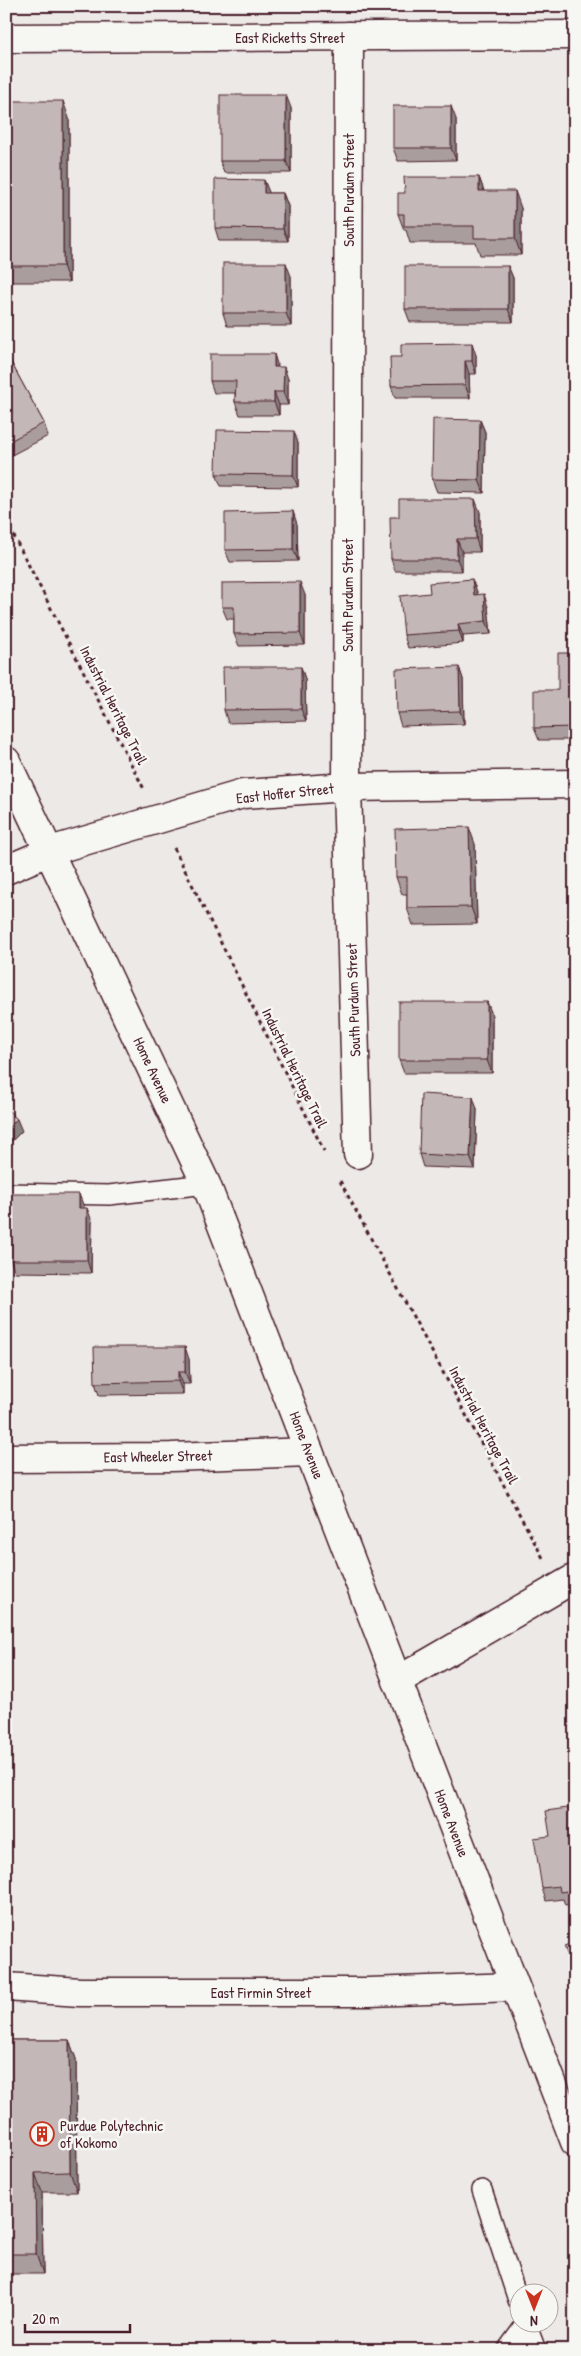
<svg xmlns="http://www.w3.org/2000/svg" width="581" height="2356" font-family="'Patrick Hand',sans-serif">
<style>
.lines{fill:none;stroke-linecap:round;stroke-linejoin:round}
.lane-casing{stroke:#4a1f2b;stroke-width:22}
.street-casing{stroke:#4a1f2b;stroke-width:31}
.secondary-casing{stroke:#4a1f2b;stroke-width:31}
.path{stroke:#4a1f2b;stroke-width:3;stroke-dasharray:4 4;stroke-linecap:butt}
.lane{stroke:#f6f6f2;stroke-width:19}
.street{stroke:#f6f6f2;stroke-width:28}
.secondary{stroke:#f6f6f2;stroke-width:28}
.wall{fill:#a99d9d;stroke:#4a1f2b}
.shaded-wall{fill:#898080;stroke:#4a1f2b}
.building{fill:#c4b7b7;stroke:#4a1f2b}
.labels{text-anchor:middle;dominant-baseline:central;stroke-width:5;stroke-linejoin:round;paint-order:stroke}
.street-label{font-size:15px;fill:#4a1f2b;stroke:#f6f6f2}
.poi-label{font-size:15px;fill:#4a1f2b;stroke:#f6f6f2;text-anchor:start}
</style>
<rect width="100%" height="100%" fill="#ece9e6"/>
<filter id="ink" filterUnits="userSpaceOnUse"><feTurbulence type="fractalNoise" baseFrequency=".02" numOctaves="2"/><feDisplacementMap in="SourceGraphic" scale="10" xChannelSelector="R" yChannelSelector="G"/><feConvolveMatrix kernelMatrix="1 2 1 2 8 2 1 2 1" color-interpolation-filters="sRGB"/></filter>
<g filter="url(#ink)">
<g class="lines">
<g class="lane-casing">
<g id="lane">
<path d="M6,1193L109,1195L206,1184"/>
<path d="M482,2190L518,2300"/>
<path d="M526,2324L536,2350"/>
<path d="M507,2350L526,2324"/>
</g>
</g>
<g class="street-casing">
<g id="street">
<path d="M349,36L347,787L358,1154"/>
<path d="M6,38L575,35"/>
<path d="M6,870L50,851L243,794L347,787L575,784"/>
<path d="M6,1458L171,1457L309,1452"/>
<path d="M397,1681L575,1578"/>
<path d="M6,1987L80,1992H369L515,1987"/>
</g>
</g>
<g class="secondary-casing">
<path id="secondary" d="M6,761L206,1184L575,2142"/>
</g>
<g class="path">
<path d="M6,521L145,791"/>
<path d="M174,848L324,1151"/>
<path d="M340,1181L543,1558"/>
</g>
<use href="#lane" class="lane"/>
<use href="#street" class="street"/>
<use href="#secondary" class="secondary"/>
</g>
<g class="wall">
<path d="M6,101L69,118V282H8L6,276Z"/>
<path d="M291,108V173H224L220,161Z"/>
<path d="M456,119V160L398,161L393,148Z"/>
<path d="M479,177L484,191L521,208V255H480L476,243H410L406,230H404L398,214L405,193Z"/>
<path d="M264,180L269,193H283L288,206V241H219L215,228Z"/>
<path d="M508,266L513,278V322H410L405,309Z"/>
<path d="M291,276V326H227L223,313Z"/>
<path d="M6,353L44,423L48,436L6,458Z"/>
<path d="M476,355V374H469L470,398H395L391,386L401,357Z"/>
<path d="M278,367L288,379V405H279V415H240L235,402V393H214L210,381Z"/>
<path d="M480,420L485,432L484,493L437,492L432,479Z"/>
<path d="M298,443V487L221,486L216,474Z"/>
<path d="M480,512V552H462V571H395L391,559L399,517Z"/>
<path d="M297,524L298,561L230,562L225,550Z"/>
<path d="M472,579L477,592V595L488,607L491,634L463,636V643L408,648L404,635L430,593Z"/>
<path d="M305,595V645L239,646L234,634V619H227L222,607Z"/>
<path d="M575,653V740H539L534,728L558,690Z"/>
<path d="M301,667L305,679L306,721L228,723L224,710Z"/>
<path d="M459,667L463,679L464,724L401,726L397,713Z"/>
<path d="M475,844L477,924L413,925L407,908V894H402L396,877Z"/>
<path d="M487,1002L492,1015V1073H404L399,1060Z"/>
<path d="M477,1109L475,1169L423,1167L419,1154Z"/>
<path d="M84,1207V1208L92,1221L91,1273L15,1272L10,1260Z"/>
<path d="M189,1359L190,1384H183V1394L99,1395L95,1383Z"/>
<path d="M575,1807V1903L565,1905L563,1899L546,1901L542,1888L550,1836Z"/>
<path d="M6,2040H69L76,2059L77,2192H42L43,2274H6Z"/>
</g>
<g class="shaded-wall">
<path d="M286,95L291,108V173L286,161Z"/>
<path d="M63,101L69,118V282L63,266Z"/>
<path d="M451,106L456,119V160L451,148Z"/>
<path d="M479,177L485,194L479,191Z"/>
<path d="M264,180L269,192L268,206L264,193Z"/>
<path d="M515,191L521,208V255L515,238Z"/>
<path d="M283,193L288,206V241L283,229Z"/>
<path d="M286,263L291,276V326L286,313Z"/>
<path d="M508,266L513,278V322L508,309Z"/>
<path d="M472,343L476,355V374L472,361Z"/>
<path d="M274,354L278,367H274Z"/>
<path d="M465,361L469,374L470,398L465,385Z"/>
<path d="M284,367L288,379V405L283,392Z"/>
<path d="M274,392L279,405V415L274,402Z"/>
<path d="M480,420L485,432L484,493L479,480Z"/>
<path d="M294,431L298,443V487L293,475Z"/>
<path d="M475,499L480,512V552L476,539Z"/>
<path d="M293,511L297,524L298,561L293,549Z"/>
<path d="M457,539L462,552V571L457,559Z"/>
<path d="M472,579L477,592L478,607L474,595Z"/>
<path d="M300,582L305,595V645L300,633Z"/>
<path d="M484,594L488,607L491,634L486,621Z"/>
<path d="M458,624L463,636V643L459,631Z"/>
<path d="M301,667L305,679L306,721L301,709Z"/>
<path d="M459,667L463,679L464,724L460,711Z"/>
<path d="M469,827L475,844L477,924L471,907Z"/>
<path d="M487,1002L492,1015V1073L487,1060Z"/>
<path d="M473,1097L477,1109L475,1169L470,1157Z"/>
<path d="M17,1119L22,1131L6,1147V1130Z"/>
<path d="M79,1194L84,1207V1221L79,1208Z"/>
<path d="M87,1208L92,1221L91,1273L87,1260Z"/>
<path d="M185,1347L189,1359L190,1384L185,1372Z"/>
<path d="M178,1372L183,1384V1394L178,1381Z"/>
<path d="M69,2040L76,2059L77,2192L70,2172Z"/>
<path d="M35,2173L42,2192L43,2274L36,2254Z"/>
</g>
<g class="building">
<rect x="220" y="95" width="66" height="66"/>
<rect x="6" y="101" width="57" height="165"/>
<rect x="393" y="106" width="58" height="42"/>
<path d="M404,177H479V191H515V238H474V226H404V214H398V193H405Z"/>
<path d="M215,179L264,180V193H283V229L215,228Z"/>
<rect x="223" y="263" width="63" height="50"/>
<rect x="405" y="266" width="103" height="43"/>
<path d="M472,343V361H465V385L391,386L390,357H401V344Z"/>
<path d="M6,353L44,423L6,443Z"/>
<path d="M210,354H274V367H284L283,392H274V402H235L236,381H210Z"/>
<path d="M433,419L480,420L479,480L432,479Z"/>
<path d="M217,430L294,431L293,475L216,474Z"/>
<path d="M399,499H475L476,539H457V559H391L390,517H399Z"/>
<path d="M293,511V549L225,550V513Z"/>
<path d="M472,579L474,595L484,594L486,621L458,624L459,631L404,635L400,596L430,593L429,583Z"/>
<path d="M300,582V633L234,634V607H222V583Z"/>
<path d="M558,653H575V727L534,728V690H558Z"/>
<path d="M223,667H301V709L224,710Z"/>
<path d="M459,667L460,711L397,713L396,669Z"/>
<path d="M469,827L471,907L407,908V877H396L395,829Z"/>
<rect x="399" y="1002" width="88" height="58"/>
<path d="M421,1094L473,1097L470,1157L419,1154Z"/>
<path d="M6,1108L17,1119L6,1130Z"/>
<path d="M11,1194H79V1208H87V1260H10Z"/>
<path d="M94,1347H185V1372H178V1381L95,1383Z"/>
<path d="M575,1807V1890L560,1892L559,1886L542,1888L534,1838L550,1836L546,1811Z"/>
<path d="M575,1942V1974L564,1946Z"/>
<path d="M6,2040H69L70,2172L35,2173L36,2254H6Z"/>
</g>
</g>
<defs>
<g id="building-ring" transform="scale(1.25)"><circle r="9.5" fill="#f6f6f2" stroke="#c8321e" stroke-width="1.5"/><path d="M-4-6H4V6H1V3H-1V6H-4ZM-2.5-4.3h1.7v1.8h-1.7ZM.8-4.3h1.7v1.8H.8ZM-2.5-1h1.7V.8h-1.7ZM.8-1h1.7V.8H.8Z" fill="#c8321e"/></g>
</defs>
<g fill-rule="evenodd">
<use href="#building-ring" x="42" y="2134"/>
</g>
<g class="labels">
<g class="street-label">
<text x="290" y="37">East Ricketts Street</text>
<text transform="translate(348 190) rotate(-90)">South Purdum Street</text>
<text transform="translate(347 595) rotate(-90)">South Purdum Street</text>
<text transform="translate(114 705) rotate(63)">Industrial Heritage Trail</text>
<text transform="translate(285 793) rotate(-6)">East Hoffer Street</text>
<text transform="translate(353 1000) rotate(-92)">South Purdum Street</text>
<text transform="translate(295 1068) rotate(64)">Industrial Heritage Trail</text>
<text transform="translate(153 1070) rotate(65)">Home Avenue</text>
<text transform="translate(484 1425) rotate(62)">Industrial Heritage Trail</text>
<text transform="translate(307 1445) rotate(69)">Home Avenue</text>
<text transform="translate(158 1456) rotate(-1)">East Wheeler Street</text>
<text transform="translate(452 1823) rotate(69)">Home Avenue</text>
<text x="261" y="1992">East Firmin Street</text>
</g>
<g class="poi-label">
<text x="60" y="2125">Purdue Polytechnic<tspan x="60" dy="17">of Kokomo</tspan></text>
</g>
</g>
<rect width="581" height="2356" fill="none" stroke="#f6f6f2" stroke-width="25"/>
<rect x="12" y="12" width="556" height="2331" fill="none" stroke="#4a1f2b" stroke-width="2" filter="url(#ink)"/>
<g transform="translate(534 2308) rotate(180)"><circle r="24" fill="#f6f6f2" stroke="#b1a0a2"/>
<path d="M0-4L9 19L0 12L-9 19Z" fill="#c8321e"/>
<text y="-8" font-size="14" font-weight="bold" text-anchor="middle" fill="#4a1f2b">N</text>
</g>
<path d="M25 2324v8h105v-8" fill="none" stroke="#4a1f2b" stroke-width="2.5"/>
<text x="32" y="2324" font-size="15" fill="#4a1f2b" stroke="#f6f6f2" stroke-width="4" paint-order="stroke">20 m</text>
</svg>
